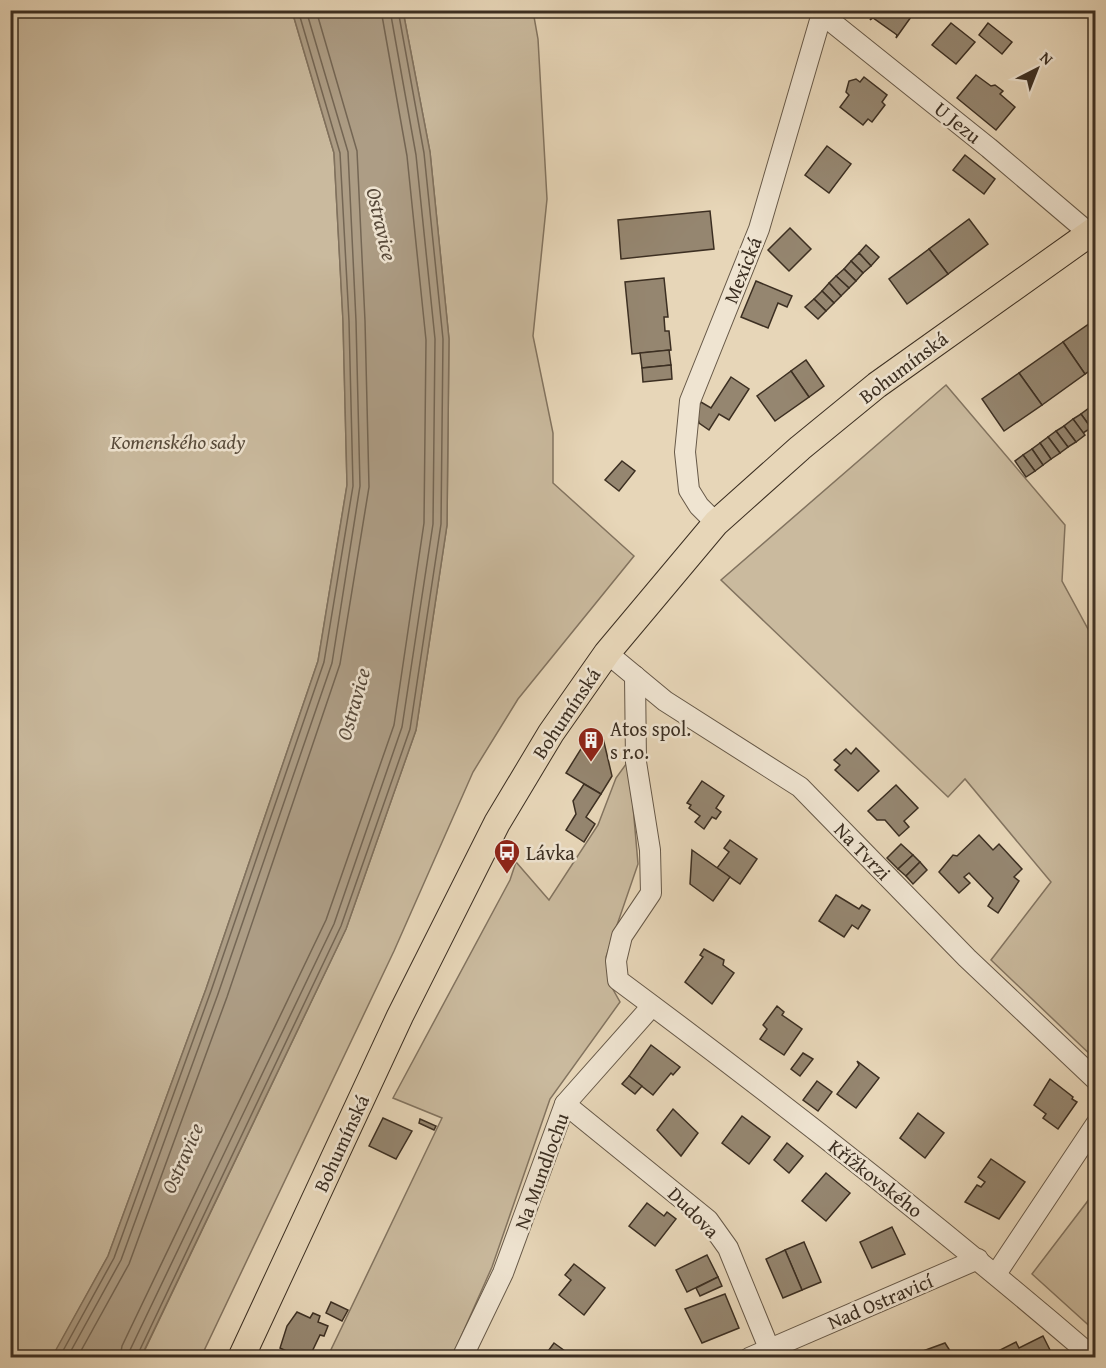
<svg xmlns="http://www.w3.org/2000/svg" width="1106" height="1368" font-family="'Gentium Book Plus',serif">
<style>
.green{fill:#caba9e;stroke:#837460;stroke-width:1.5}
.water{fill:#ad9d85;stroke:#80715d;stroke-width:1.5}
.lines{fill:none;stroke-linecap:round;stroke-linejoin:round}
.shore{stroke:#746654;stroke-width:1.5}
.building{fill:#958670;stroke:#3c2f22;stroke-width:1.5}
.minor-casing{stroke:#675948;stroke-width:22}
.major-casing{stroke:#3c2f22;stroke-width:28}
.minor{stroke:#efe4d1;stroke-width:20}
.major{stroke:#e7d6b8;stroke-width:26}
.labels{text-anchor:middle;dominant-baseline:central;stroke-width:5;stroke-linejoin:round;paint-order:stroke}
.street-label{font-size:20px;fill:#3c2f22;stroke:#efe4d1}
.park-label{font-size:20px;font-style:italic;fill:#584b3b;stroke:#efe4d1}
.poi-label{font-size:20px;fill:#3c2f22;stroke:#efe4d1;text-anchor:start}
.water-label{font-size:21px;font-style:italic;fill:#584a3b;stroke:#efe4d1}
</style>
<rect width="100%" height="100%" fill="#e7d6b8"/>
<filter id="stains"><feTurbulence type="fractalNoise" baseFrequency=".00333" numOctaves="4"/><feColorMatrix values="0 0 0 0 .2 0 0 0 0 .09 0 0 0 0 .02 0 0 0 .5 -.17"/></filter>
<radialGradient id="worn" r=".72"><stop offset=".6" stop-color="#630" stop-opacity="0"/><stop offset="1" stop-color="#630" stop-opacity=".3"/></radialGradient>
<g class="green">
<path d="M10,11H292L334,153L343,321L347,485L318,661L206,989L108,1256L52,1358L10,1357Z"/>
<path d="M403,11H533L538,39L547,199L533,336L553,433V483L634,556L518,699L473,772L394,951L201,1357L141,1358L346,929L416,730L447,525L449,339L430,152Z"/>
<path d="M946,385L1065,525L1062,581L1095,642V1059L991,960L1051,882L965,779L948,797L721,580Z"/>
<path d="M629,760L638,864L606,957L610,984L620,1002L550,1099L492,1267L452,1357L327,1358L442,1118L393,1098L510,880L516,862L549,900L598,825L616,778Z"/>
<path d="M1095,1186L1096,1331H1095L1032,1274L1090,1198Z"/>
</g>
<path class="water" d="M292,11H403L430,152L449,339L447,525L416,730L346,929L141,1357H52L108,1256L206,989L318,661L347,485L343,321L334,153Z"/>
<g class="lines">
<g class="shore">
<path d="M59,1358L114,1258L211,991L324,662L353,486L349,321L340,153L298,10"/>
<path d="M67,1358L121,1260L218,994L332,663L360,486L356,321L348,152L306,10"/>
<path d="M77,1358L129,1264L227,997L340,664L369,487L365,321L357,151L316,10"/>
<path d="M120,1358L122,1346L326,920L394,725L424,523L426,340L407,156L381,10"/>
<path d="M129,1358L130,1350L334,924L402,727L433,524L435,339L416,155L390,10"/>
<path d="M136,1358L341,926L410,729L441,524L443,339L424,153L398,10"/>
</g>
</g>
<g class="building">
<path d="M877,10H916L896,38L897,35L873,18L870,20Z"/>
<path d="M951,23L975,42L956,64L932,45Z"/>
<path d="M988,23L1012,42L1002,54L979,35Z"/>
<path d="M976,75L991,86L995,85L1003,91L1000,94L1015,107L996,130L957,98Z"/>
<path d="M864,77L887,95L882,102L885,105L872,122L868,119L863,125L840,107L849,95L846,92L849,81L856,79L860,82Z"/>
<path d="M827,146L851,164L829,193L805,175Z"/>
<path d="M965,155L995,179L984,194L953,170Z"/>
<path d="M710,211L714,249L621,259L618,220Z"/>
<path d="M969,219L988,244L948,274L929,249Z"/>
<path d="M790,228L811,249L789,271L768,250Z"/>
<path d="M866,245L879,257L871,266L859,253Z"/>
<path d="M929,249L948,274L907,304L889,279Z"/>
<path d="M859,253L871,266L863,273L851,261Z"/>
<path d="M851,261L863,273L856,281L844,269Z"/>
<path d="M844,269L856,281L849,288L836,276Z"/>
<path d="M836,276L849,288L841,296L829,283Z"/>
<path d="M664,278L668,317H664L665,331H669L671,350L632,354L625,282Z"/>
<path d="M756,281L792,296L787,307L778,303L768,328L741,317Z"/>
<path d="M829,283L841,296L834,303L822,291Z"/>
<path d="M822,291L834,303L826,311L814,299Z"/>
<path d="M814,299L826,311L818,319L805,307Z"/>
<path d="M1096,319V367L1085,374L1063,342Z"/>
<path d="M1063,342L1085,374L1042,405L1019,373Z"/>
<path d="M669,350L671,365L642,368L640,353Z"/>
<path d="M806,360L824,386L809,397L791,371Z"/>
<path d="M671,365L672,379L643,382L642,368Z"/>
<path d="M791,371L809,397L775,421L757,396Z"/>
<path d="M1019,373L1042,405L1004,431L982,399Z"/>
<path d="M731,377L749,389L729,420L719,414L709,430L699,423L696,410L701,402L711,408Z"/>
<path d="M1096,403V417L1089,408Z"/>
<path d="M1089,408L1096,417V425L1091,428L1081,414Z"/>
<path d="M1081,414L1091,428L1083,433L1073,419Z"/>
<path d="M1073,419L1085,435L1076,442L1064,426Z"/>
<path d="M1064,426L1076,442L1068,447L1056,431Z"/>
<path d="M1056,431L1068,447L1060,453L1048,437Z"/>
<path d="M1048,437L1060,453L1051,459L1040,443Z"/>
<path d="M1040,443L1051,459L1043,465L1032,449Z"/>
<path d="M1032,449L1043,465L1035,471L1023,455Z"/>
<path d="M1023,455L1035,471L1026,477L1015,461Z"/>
<path d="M622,461L635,471L619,491L605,480Z"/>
<path d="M589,736L603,738L612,776L601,794L566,773Z"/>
<path d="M856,748L879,771L858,791L835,770L840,765L834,760L846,749L851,754Z"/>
<path d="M702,781L724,796L716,808L721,812L716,819L712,817L704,829L695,822L700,816L689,808L691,805L687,803Z"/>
<path d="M584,784L601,794L586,817L595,824L584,842L566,830L576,814L573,801Z"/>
<path d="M896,785L918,808L904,821L909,827L899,836L885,820H877L868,811Z"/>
<path d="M979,835L993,850L999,844L1022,869L1014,877L1019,881L998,913L988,906L993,898L969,873L964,877L970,883L959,893L939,872L953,855L957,856Z"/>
<path d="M730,840L757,859L740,884L717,868L729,852L724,848Z"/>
<path d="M901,844L913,855L898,869L887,858Z"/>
<path d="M692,850L730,877L713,901L690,884Z"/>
<path d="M913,855L920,862L906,876L898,869Z"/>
<path d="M920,862L927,870L913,884L906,876Z"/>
<path d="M836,895L859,909L862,905L870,910L858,929L852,925L844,937L819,921Z"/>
<path d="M704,949L724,960L723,965L734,973L712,1004L685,982L703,957L700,955Z"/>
<path d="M777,1006L784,1012L782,1015L802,1029L784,1055L760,1039L767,1029L763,1025Z"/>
<path d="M651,1045L680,1067L673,1075L671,1073L653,1095L629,1076Z"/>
<path d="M803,1053L813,1059L800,1076L791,1069Z"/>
<path d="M857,1061L879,1078L856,1108L837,1094L859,1065Z"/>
<path d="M629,1076L642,1086L635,1094L622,1084Z"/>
<path d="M1050,1079L1073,1097L1072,1099L1077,1102L1058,1129L1043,1118L1046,1114L1034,1105Z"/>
<path d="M817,1081L832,1092L818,1111L803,1100Z"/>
<path d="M673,1109L698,1133L681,1156L657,1130Z"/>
<path d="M918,1113L944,1133L925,1158L900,1138Z"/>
<path d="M742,1116L770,1137L749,1164L722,1143Z"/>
<path d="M383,1118L412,1131L396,1159L369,1146Z"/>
<path d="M420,1119L436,1126L434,1130L419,1123Z"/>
<path d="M787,1143L803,1156L789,1173L774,1160Z"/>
<path d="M991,1159L1025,1182L999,1219L965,1202L977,1185L981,1187L985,1182L978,1177Z"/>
<path d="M826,1173L850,1193L826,1221L802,1201Z"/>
<path d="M647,1203L664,1216L667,1212L676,1219L655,1246L629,1226Z"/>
<path d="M892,1227L905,1254L872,1268L860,1242Z"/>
<path d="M804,1242L821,1282L802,1290L785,1250Z"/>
<path d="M785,1250L802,1290L783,1298L766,1259Z"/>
<path d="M707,1255L718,1277L687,1292L676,1270Z"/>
<path d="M574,1264L605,1288L584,1315L559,1295L571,1280L565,1275Z"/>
<path d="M718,1277L722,1286L700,1296L696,1288Z"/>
<path d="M725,1294L739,1328L702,1343L685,1309Z"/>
<path d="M331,1302L348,1310L342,1321L326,1313Z"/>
<path d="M297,1312L310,1318L313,1313L320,1316L318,1322L328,1326L324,1336L320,1335L309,1358H301L280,1348L287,1326Z"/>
<path d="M1043,1336L1054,1358H996L994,1353L1016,1342L1019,1348Z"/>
<path d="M554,1343L572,1356L575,1352L581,1357L543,1358Z"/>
<path d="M945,1343L954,1357L926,1358L923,1351Z"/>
</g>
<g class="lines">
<g class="minor-casing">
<g id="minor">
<path d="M823,15L989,148L1096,239"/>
<path d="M716,523L699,506L689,490L685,452L690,401L759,229L823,10"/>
<path d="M607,653L665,701L800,787L967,958L1096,1080"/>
<path d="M635,676L636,762L650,850L651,893L622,936L616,961L618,980C781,1101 940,1226 1094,1358"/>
<path d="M565,1104L708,1220L728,1248L773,1358"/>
<path d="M996,1274L1096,1124"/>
<path d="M462,1358L503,1273L565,1104L652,1006"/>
<path d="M749,1358L978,1259"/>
</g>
</g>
<g class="major-casing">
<path id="major" d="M241,1358L400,1016L497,823L551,733L607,653L716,523L800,448L877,385L1096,229"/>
</g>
<use href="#minor" class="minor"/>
<use href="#major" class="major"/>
</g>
<defs>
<g id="building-pin" transform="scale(1.35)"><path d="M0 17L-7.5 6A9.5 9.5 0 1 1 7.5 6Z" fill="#8f2418" stroke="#efe4d1"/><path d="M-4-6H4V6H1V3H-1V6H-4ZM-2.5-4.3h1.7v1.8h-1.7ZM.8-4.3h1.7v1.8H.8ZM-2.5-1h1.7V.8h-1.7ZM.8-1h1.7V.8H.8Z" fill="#fff"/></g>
<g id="bus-pin" transform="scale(1.35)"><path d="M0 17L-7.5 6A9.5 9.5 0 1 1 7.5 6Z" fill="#8f2418" stroke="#efe4d1"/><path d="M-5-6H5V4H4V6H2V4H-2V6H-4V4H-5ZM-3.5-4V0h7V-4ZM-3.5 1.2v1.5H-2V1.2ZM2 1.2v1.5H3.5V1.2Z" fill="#fff"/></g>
</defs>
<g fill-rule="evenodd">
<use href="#building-pin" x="591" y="740"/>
<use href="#bus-pin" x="507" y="852"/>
</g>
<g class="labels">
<g class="street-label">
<text transform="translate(958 122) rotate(39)">U Jezu</text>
<text transform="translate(742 270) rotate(-68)">Mexická</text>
<text transform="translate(903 367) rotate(-37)">Bohumínská</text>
<text transform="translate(566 713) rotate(-56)">Bohumínská</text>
<text transform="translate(863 851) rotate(46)">Na Tvrzi</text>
<text transform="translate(341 1143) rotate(-65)">Bohumínská</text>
<text transform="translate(541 1171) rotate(-70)">Na Mundlochu</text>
<text transform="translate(876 1178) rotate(38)">Křížkovského</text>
<text transform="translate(694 1212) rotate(45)">Dudova</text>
<text transform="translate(880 1301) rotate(-23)">Nad Ostravicí</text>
</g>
<g class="park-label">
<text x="178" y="441">Komenského sady</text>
</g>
<g class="poi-label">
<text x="610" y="728">Atos spol.<tspan x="610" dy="23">s r.o.</tspan></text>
<text x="526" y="852">Lávka</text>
</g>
<g class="water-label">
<text transform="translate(382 224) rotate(77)">Ostravice</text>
<text transform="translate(353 704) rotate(-74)">Ostravice</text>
<text transform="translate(182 1158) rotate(-66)">Ostravice</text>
</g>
</g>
<rect width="1106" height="1368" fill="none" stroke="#e7d6b8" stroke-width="36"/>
<rect x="12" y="12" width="1082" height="1344" fill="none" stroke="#3c2f22" stroke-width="3"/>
<rect x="18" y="18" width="1070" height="1332" fill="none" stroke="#3c2f22" stroke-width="1.5"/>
<g transform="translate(1037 69) rotate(42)" stroke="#efe4d1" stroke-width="4.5" paint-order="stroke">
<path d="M0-4.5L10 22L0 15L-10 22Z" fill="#3c2f22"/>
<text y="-9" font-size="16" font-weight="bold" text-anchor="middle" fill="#3c2f22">N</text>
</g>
<rect width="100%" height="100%" filter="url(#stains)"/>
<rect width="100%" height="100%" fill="url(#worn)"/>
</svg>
